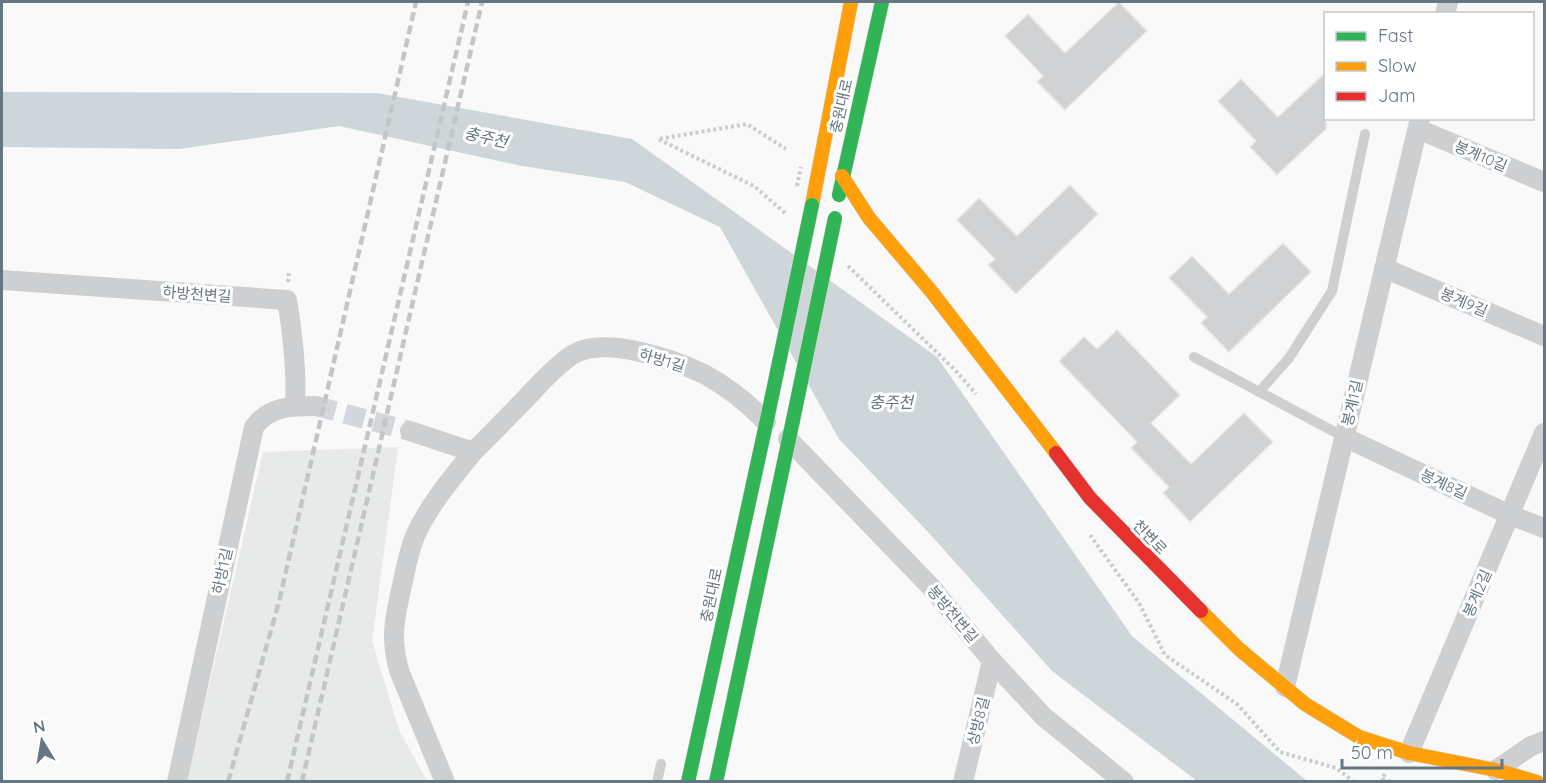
<svg xmlns="http://www.w3.org/2000/svg" width="1546" height="783" font-family="Quicksand,'Noto Sans KR',sans-serif">
<style>
.built{fill:#e8e9e9}
.water{fill:#ced6d9}
.building{fill:#d0d2d3;stroke:#e8e8e8;stroke-width:1.5}
.lines{fill:none;stroke-linecap:round;stroke-linejoin:round}
.street-tunnel{stroke:#d4d8dc;stroke-width:20;stroke-dasharray:20 10;stroke-linecap:butt}
.fast-casing{stroke:#d5d6d7;stroke-width:15}
.slow-casing{stroke:#d5d6d7;stroke-width:15}
.jam-casing{stroke:#d5d6d7;stroke-width:15}
.path{stroke:#cbcccd;stroke-width:4;stroke-dasharray:3 3;stroke-linecap:butt}
.lane{stroke:#cecfd0;stroke-width:10}
.street{stroke:#cecfd0;stroke-width:20}
.fast{stroke:#30b455;stroke-width:14}
.slow{stroke:#ff9f0a;stroke-width:14}
.jam{stroke:#e5322d;stroke-width:14}
.rail{stroke:#c3c5c6;stroke-width:4.5;stroke-dasharray:9 4.5;stroke-linecap:butt}
.fast-bridge-casing{stroke:#d5d6d7;stroke-width:15;stroke-linecap:butt}
.path-bridge{stroke:#cbcccd;stroke-width:4;stroke-dasharray:3 3;stroke-linecap:butt}
.fast-bridge{stroke:#30b455;stroke-width:14}
.labels{text-anchor:middle;dominant-baseline:central;stroke-width:6;stroke-linejoin:round;paint-order:stroke}
.street-label{font-size:15px;fill:#657683;stroke:#fff}
.water-label{font-size:16px;font-style:italic;fill:#60757c;stroke:#fff}
</style>
<rect width="100%" height="100%" fill="#f9f9f9"/>
<path class="built" d="M398,447L372,641L399,730L427,781H187L263,452Z"/>
<path class="water" d="M2,92L377,93L632,139L937,357L1132,636L1307,781H1197L1052,671L930,534L839,439L720,227L625,182L522,166L339,126L179,149L2,147Z"/>
<g class="building">
<path d="M1119,2L1147,31L1065,110L1037,82L1043,76L1005,36L1028,14L1065,53Z"/>
<path d="M1326,72V129L1277,175L1250,147L1256,141L1218,101L1241,79L1278,117Z"/>
<path d="M1070,185L1098,214L1016,294L988,265L995,259L957,220L979,198L1017,236Z"/>
<path d="M1283,243L1311,272L1229,352L1201,323L1207,317L1169,278L1192,256L1229,294Z"/>
<path d="M1117,330L1180,395L1151,423L1191,464L1244,413L1273,442L1190,522L1163,493L1169,487L1131,448L1137,442L1059,361L1084,337L1097,349Z"/>
</g>
<g class="lines">
<path class="street-tunnel" d="M316,406L410,431"/>
<g class="fast-casing">
<g id="fast">
<path d="M839,195L882,2"/>
<path d="M688,782L768,415"/>
<path d="M716,782L793,420"/>
</g>
</g>
<g class="slow-casing">
<g id="slow">
<path d="M842,176L869,218L931,291L1056,453"/>
<path d="M812,205L851,2"/>
<path d="M1201,611L1239,649L1305,704L1359,737L1409,753L1496,770L1537,782"/>
</g>
</g>
<g class="jam-casing">
<path id="jam" d="M1056,453L1090,498L1201,611"/>
</g>
<g class="path">
<path d="M785,213L754,186L658,139L747,124L786,149"/>
<path d="M848,266L955,370L976,394"/>
<path d="M288,282L289,272"/>
<path d="M1090,535L1139,603L1165,655L1237,704L1280,752L1336,768L1354,782"/>
<path d="M1382,779L1392,782"/>
<path d="M1381,782L1386,771"/>
</g>
<g class="lane">
<path d="M1194,357L1344,437"/>
<path d="M1259,392L1289,358L1332,291L1365,134"/>
<path d="M657,782L661,764"/>
</g>
<g class="street">
<path d="M1445,14L1448,2"/>
<path d="M1418,129L1544,182"/>
<path d="M1384,268L1544,336"/>
<path d="M2,280L287,300C293,336 297,370 295,406"/>
<path d="M410,431L473,452C493,432 512,413 531,393C543,380 557,365 572,355C604,335 672,359 704,374C726,386 749,404 766,422"/>
<path d="M1344,437L1510,515L1544,528"/>
<path d="M788,439L931,587L992,661L1044,717L1124,782"/>
<path d="M1285,687L1420,118"/>
<path d="M1409,753L1544,433"/>
<path d="M1496,770L1531,746L1544,741"/>
<path d="M177,782L254,427C270,406 291,406 316,406"/>
<path d="M445,782L400,673C390,642 394,621 401,590C405,573 408,553 415,536C429,505 452,478 473,452"/>
<path d="M963,782L992,661"/>
</g>
<use href="#fast" class="fast"/>
<use href="#slow" class="slow"/>
<use href="#jam" class="jam"/>
<g class="rail">
<path d="M228,782L279,602L416,2"/>
<path d="M287,782L468,2"/>
<path d="M302,782L482,2"/>
</g>
<g class="fast-bridge-casing">
<g id="fast-bridge">
<path d="M768,415L812,205"/>
<path d="M793,420L835,218"/>
</g>
</g>
<path class="path-bridge" d="M797,186L801,167"/>
<use href="#fast-bridge" class="fast-bridge"/>
</g>
<g class="labels">
<g class="street-label">
<text transform="translate(841 106) rotate(-77)">충원대로</text>
<text transform="translate(1481 156) rotate(23)">봉계10길</text>
<text transform="translate(197 294) rotate(4)">하방천변길</text>
<text transform="translate(1464 302) rotate(23)">봉계9길</text>
<text transform="translate(662 360) rotate(17)">하방1길</text>
<text transform="translate(1352 403) rotate(-77)">봉계1길</text>
<text transform="translate(1444 484) rotate(25)">봉계8길</text>
<text transform="translate(1150 537) rotate(46)">천변로</text>
<text transform="translate(222 571) rotate(-78)">하방1길</text>
<text transform="translate(1477 593) rotate(-67)">봉계2길</text>
<text transform="translate(711 595) rotate(-78)">충원대로</text>
<text transform="translate(953 614) rotate(50)">봉방천변길</text>
<text transform="translate(978 721) rotate(-76)">상방8길</text>
</g>
<g class="water-label">
<text transform="translate(486 137) rotate(13)">충주천</text>
<text x="891" y="402">충주천</text>
</g>
</g>
<rect width="1546" height="783" fill="none" stroke="#657683" stroke-width="6"/>
<rect x="1324" y="12" width="210" height="108" fill="#ffffff" stroke="#c1c8cd" stroke-width="1.5"/>
<rect x="1336" y="32" width="30" height="9" fill="#30b455" stroke="#c1c8cd" stroke-width="1.5"/>
<text x="1378" y="42" font-size="18" fill="#657683">Fast</text>
<rect x="1336" y="62" width="30" height="9" fill="#ff9f0a" stroke="#c1c8cd" stroke-width="1.5"/>
<text x="1378" y="72" font-size="18" fill="#657683">Slow</text>
<rect x="1336" y="92" width="30" height="9" fill="#e5322d" stroke="#c1c8cd" stroke-width="1.5"/>
<text x="1378" y="102" font-size="18" fill="#657683">Jam</text>
<g transform="translate(42 741) rotate(349)" stroke="#ffffff" stroke-width="4.5" paint-order="stroke">
<path d="M0-4.5L10 22L0 15L-10 22Z" fill="#657683"/>
<text y="-9" font-size="16" font-weight="bold" text-anchor="middle" fill="#657683">N</text>
</g>
<path d="M1342 759v9h160v-9" fill="none" stroke="#657683" stroke-width="3"/>
<text x="1351" y="759" font-size="18" fill="#657683" stroke="#ffffff" stroke-width="4.5" paint-order="stroke">50 m</text>
</svg>
